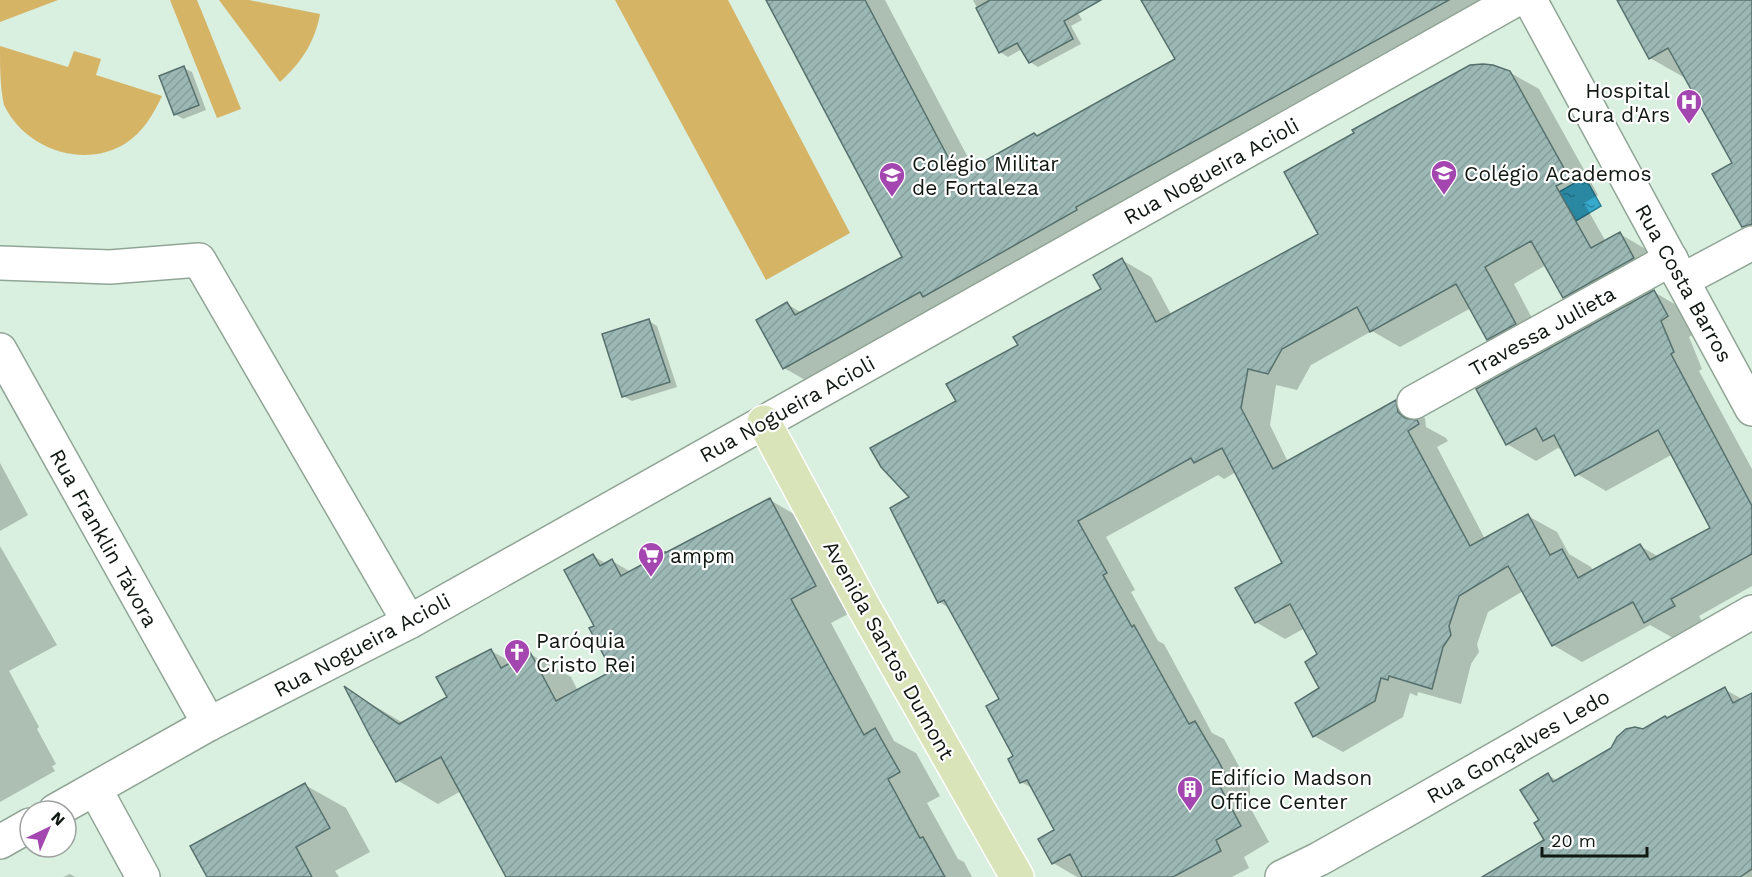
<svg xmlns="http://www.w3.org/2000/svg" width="1752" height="877" font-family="'Work Sans',sans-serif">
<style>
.green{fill:#d6b466}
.water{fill:url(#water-ripples);stroke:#2b7e94;stroke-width:1.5}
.shadow{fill:#0003}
.building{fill:url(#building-hatch);stroke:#56706d;stroke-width:1.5}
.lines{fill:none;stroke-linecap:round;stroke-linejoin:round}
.minor-casing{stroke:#90a596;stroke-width:36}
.major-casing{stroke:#fff;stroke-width:36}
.minor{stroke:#fff;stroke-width:33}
.major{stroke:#d9e4b9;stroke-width:33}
.labels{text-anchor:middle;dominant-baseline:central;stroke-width:4.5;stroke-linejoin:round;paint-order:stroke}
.poi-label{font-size:21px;fill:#101812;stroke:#fff;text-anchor:start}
.street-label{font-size:21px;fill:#101812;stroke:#fff}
</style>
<defs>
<pattern id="water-ripples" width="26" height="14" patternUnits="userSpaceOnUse" patternTransform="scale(1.5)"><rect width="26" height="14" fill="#36aacc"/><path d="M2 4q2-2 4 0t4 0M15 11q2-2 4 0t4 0" fill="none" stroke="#2c89a4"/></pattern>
<pattern id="building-hatch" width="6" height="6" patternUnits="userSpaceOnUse" patternTransform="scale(1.5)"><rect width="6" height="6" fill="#9cb8b5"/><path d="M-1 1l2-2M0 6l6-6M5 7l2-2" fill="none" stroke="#859d9b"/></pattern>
</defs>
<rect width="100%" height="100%" fill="#d9efdf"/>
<g class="green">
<path d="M0,0H58L0,22Z"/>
<path d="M170,0H197L241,109L217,118Z"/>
<path d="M214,0H249L320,14C315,42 301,63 280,82L219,0Z"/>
<path d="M615,0H728L850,233L766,280Z"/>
<path d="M0,46L68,67L74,51L101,59L96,75L162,96C153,115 143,132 126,143C84,170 25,149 4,105C0,88 0,64 0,46Z"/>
</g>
<path class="water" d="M1585,177L1601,206L1576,221L1559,192Z"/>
<g class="shadow">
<path d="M768,0H885L974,169L1039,137L1177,60L1143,0H1501L814,385L784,368L787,304L802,313L904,257Z"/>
<path d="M973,0H1071L1082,20L1071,26L1081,44L1038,67L1030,62L1022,49L1008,57L1000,52Z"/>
<path d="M1622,0H1752V232L1743,226L1734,164L1687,79L1650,58Z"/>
<path d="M184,68L192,72L206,110L183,119L175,114Z"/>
<path d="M1509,72L1539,89L1598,195L1584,203L1606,242L1620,234L1649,251L1662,275L1593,314L1564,297L1546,265L1514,284L1544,341L1517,356L1488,339L1471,308L1400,347L1372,331L1311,365L1297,390L1276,385L1270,425L1288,462L1396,402L1425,418L1426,427L1446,438L1448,441L1437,447L1485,539L1528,516L1557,532L1569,554L1591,567L1593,571L1640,546L1659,557L1712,528L1673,454L1606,491L1577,474L1565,452L1558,448L1536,461L1507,444L1654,292L1683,309L1696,333L1689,337L1702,369L1699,371L1752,469V586L1699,616L1703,623L1675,639L1650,625L1582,662L1553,645L1523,591L1488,612L1477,644L1479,652L1471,664L1461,704L1418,692L1417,696L1410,693L1403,717L1343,752L1314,736L1321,688L1319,655L1305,628L1285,639L1256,622L1284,564L1236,472L1224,479L1218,475L1106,537L1135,590L1131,592L1158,641L1164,644L1212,733L1224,739L1246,779L1250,785V795L1245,798L1269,842L1244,857L1249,868L1232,877H1077L1053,863L1056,831L1034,789L1021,782L1001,699L951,609L939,602L892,508L912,497L958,402L1020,346L1103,289L1122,260L1151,277L1172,316L1320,235Z"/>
<path d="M649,321L657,326L677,387L632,401L623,396Z"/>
<path d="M0,463L28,515L0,531Z"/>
<path d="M770,500L811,524L856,610L831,623L894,741L916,753L940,796L927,803L958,859L964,862L972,877H508L461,791L438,804L397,780L348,690L403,723L449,698L491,651L513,663L530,654L571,677L578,691L614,672L596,626L593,556L607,564L612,561L631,572Z"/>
<path d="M0,546L57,645L9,671L39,727L37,729L56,764L52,766L55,771L0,802Z"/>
<path d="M1724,689L1742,699L1752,695V877H1485L1546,840L1541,821L1548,775L1558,781L1643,730L1668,719Z"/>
<path d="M305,785L346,808L370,852L335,871L339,877H209Z"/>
<path d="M70,874L75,877H63Z"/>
</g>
<g class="building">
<path d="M766,0H865L958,176L1034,133L1037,136L1175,59L1141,0H1449L1076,207L1077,210L923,297L920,292L783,369L756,320L787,302L795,315L902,257Z"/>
<path d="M990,0H1101L1064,21L1073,39L1029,63L1017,43L999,53L976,8Z"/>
<path d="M1617,0H1752V224L1742,227L1712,174L1732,163L1668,48L1649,59Z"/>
<path d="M1483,64L1493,65L1510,71L1570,179L1556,186L1591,248L1620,232L1634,258L1563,298L1531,241L1485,267L1516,324L1487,340L1456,284L1370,332L1357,307L1282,349L1268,374L1248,369L1241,408L1273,469L1396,400L1398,412L1405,418L1417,420L1419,424L1408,431L1470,546L1528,514L1550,555L1562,549L1578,578L1640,544L1650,560L1710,528L1658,430L1575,476L1554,435L1543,441L1536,428L1506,445L1476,389L1654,290L1668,316L1661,321L1674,352L1671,354L1752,506V554L1671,599L1675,606L1644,623L1633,602L1552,646L1508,566L1459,596L1449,626L1451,635L1443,647L1432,689L1389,676L1388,680L1381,678L1375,701L1313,737L1295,703L1319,688L1305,662L1317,654L1290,604L1255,623L1235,588L1282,563L1222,448L1194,463L1191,458L1078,521L1107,573L1103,575L1132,627L1134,625L1189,724L1195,721L1218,760L1226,776L1217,781L1241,826L1216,840L1221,851L1173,877H1082L1070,854L1052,864L1038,839L1054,830L1027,780L1020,783L1008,759L1013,756L986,706L999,699L944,600L938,603L890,508L909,497L881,467L870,448L956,401L946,384L1018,345L1013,337L1101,289L1093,275L1122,258L1156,322L1318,234L1284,172L1354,133L1352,130L1470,65Z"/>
<path d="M184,66L199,105L174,115L159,76Z"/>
<path d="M649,319L670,382L622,397L602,334Z"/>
<path d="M770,498L816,586L791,599L864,735L875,728L900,772L888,779L920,838L923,837L945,877H506L441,757L396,782L370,736L344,686L399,724L447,697L436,677L491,649L501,668L530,652L556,701L612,671L589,628L594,626L564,570L593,554L600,566L612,559L621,576L665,552V553Z"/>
<path d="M1725,687L1733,703L1752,693V869L1740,877H1482L1544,840L1534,823L1539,820L1520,790L1548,773L1553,782L1611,748L1617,737L1626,729L1635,727L1643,729L1665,716L1667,718Z"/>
<path d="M305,783L330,828L296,847L312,877H207L190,846Z"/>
</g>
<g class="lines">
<g class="minor-casing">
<g id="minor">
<path d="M1530,0L1752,409"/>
<path d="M0,263L110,267L199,260L409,622"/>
<path d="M1683,280L1752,243"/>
<path d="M0,350L209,724"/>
<path d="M1414,402L1671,259"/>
<path d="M95,789L143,877"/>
<path d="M55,811L209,724L409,622L1515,0"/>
<path d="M0,842L30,825"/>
<path d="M1282,877L1319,859L1401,813L1752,612"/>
</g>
</g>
<g class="major-casing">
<path id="major" d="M764,422L862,604L1017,877"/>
</g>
<use href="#minor" class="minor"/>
<use href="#major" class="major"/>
</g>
<defs>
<g id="hospital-pin" transform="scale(1.35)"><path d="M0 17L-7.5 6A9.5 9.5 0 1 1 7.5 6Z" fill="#a446af" stroke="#fff"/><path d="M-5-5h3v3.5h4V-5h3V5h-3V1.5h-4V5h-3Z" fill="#fff"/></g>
<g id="school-pin" transform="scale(1.35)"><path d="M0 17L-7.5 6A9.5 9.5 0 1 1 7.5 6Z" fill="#a446af" stroke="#fff"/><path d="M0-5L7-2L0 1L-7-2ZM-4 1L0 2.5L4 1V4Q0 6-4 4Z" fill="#fff"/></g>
<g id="supermarket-pin" transform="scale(1.35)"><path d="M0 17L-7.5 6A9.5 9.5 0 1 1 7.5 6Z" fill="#a446af" stroke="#fff"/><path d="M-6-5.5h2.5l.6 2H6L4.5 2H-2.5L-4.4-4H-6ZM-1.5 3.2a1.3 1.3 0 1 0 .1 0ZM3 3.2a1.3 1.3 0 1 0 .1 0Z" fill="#fff"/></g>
<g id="church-pin" transform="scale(1.35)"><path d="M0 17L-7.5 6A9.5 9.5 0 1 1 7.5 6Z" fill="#a446af" stroke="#fff"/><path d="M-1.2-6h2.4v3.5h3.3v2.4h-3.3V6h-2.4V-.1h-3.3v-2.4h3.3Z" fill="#fff"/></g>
<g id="building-pin" transform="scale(1.35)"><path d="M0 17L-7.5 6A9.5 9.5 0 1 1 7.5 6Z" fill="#a446af" stroke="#fff"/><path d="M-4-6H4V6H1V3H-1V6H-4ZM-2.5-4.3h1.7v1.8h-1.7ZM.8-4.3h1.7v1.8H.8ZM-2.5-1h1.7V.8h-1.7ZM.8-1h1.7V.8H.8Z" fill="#fff"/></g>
</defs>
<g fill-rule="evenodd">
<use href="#hospital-pin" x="1689" y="102"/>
<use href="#school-pin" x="1444" y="173"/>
<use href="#school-pin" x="892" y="175"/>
<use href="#supermarket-pin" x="651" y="555"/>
<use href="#church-pin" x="517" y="652"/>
<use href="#building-pin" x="1190" y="789"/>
</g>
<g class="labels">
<g class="poi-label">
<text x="1670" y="90" text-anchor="end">Hospital<tspan x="1670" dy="24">Cura d'Ars</tspan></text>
<text x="912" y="163">Colégio Militar<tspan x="912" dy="24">de Fortaleza</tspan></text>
<text x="1464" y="173">Colégio Academos</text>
<text x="670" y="555">ampm</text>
<text x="536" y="640">Paróquia<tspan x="536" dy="24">Cristo Rei</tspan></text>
<text x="1210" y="777">Edifício Madson<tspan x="1210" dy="24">Office Center</tspan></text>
</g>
<g class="street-label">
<text transform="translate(1211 171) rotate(-29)">Rua Nogueira Acioli</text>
<text transform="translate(1684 283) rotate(61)">Rua Costa Barros</text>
<text transform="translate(1542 331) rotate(-29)">Travessa Julieta</text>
<text transform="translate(787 409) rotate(-29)">Rua Nogueira Acioli</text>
<text transform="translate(104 538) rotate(61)">Rua Franklin Távora</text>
<text transform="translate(362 645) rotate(-28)">Rua Nogueira Acioli</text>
<text transform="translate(889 650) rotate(61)">Avenida Santos Dumont</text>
<text transform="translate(1518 746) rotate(-30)">Rua Gonçalves Ledo</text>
</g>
</g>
<g transform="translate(48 829) rotate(44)"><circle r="28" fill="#ffffff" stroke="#9fa3a0" stroke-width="1.5"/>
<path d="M0-4.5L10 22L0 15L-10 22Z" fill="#a446af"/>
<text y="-9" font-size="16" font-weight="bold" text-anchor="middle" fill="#101812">N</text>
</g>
<path d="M1542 847v9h105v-9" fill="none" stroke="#101812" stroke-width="3"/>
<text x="1551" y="847" font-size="18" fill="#101812" stroke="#ffffff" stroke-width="4.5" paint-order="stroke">20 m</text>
</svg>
